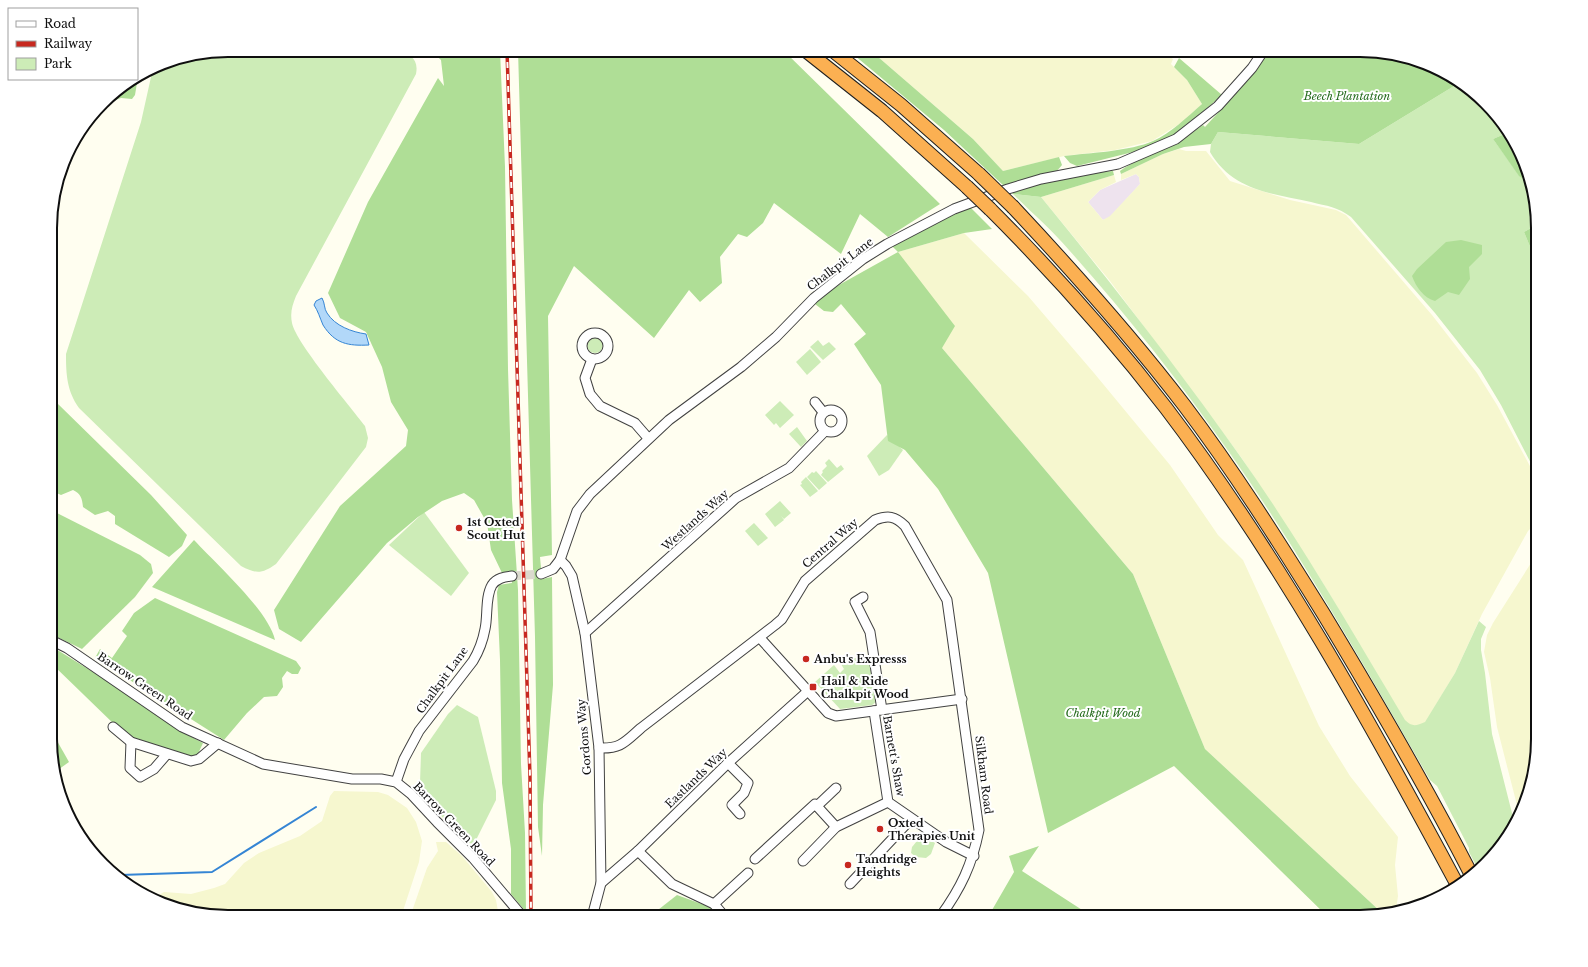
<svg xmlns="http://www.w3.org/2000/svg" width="1588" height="967" font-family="'Libre Baskerville',serif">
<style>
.industrial{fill:#eee3ee}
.farmland{fill:#f6f7cf}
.green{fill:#cdecb7}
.forest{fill:#afde96}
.water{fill:#b2d8f9;stroke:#3585d4}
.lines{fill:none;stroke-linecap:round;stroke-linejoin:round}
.stream{stroke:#3585d4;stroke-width:2}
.minor-tunnel{stroke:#dbdace;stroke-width:9;stroke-dasharray:9 4.5;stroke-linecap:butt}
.minor-casing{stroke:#424242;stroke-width:11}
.highway-casing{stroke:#202020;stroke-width:15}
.minor{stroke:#fff;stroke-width:9}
.highway{stroke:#fbb052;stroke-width:13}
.rail-casing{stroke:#c7281f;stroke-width:3.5}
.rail{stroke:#fff;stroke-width:2;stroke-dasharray:6;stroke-linecap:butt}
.highway-bridge-casing{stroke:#202020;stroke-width:15;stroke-linecap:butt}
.highway-bridge{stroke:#fbb052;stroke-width:13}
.poi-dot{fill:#c7281f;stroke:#fff;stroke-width:1.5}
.labels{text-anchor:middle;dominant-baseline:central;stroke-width:4;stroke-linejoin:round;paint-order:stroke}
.park-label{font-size:11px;font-style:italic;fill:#236a1b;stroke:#fff}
.street-label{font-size:11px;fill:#0f0f0f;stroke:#fff}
.poi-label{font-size:11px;font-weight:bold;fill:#0f0f0f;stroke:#fff;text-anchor:start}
.rim{fill:none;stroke:#0f0f0f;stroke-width:2}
</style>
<rect width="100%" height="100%" fill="#fffef0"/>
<path class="industrial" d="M1136,174L1139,177L1140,184L1110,217L1103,220L1088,202L1100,190Z"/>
<g class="farmland">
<path d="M870,50H1161L1173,59L1171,64L1187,80L1202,104L1181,123L1152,141L1115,150L1064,156L1003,171L973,139Z"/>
<path d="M1179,149L1186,151H1206L1230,181L1290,200L1336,210L1346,215L1432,315L1477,373L1497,405L1538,481V521L1528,531L1482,614L1455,673L1425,723L1417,726H1411L1405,721L1321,580L1241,457L1110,281L1041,197L1114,175L1116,182L1100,190L1088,202L1103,220L1110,216L1140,184L1139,177L1136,174L1121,180V174L1163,154Z"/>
<path d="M964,233L1028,296L1094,373L1170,465L1218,535L1243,560L1319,726L1350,776L1398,837L1395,865L1398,896L1396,909L1382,913L1205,749L1133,574L942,348L898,252Z"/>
<path d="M1538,552V751L1519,813L1497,727L1490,678L1484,652L1487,635L1493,623Z"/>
<path d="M334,791L378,792L388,795L407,808L416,822L422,841L419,862L401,917H227L181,911L152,899L164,892L191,894L214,888L225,884L244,863L259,853L300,836L322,821L330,796Z"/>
<path d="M436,842H446L462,856L492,892L496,900L499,917H410L427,868L438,851Z"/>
</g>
<g class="green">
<path d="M228,50H397C410,54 419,59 416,74L296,296C292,306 290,313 292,323C296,343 350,406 365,426L368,438L366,447L276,564C262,574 256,574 241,566L79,408C67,391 66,375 66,354L141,122L153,68L160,63Z"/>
<path d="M1459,83L1508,129L1509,132L1493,139L1519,175L1531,184L1538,224L1524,232L1538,266V477L1501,405L1480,370L1435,313L1351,217C1338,207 1327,206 1311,202C1271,193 1233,191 1210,152L1211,144L1218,132L1359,144Z"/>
<path d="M1013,194L1041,197C1110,281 1177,367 1240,456C1300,541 1352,631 1405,720C1412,727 1416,726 1425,722L1455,673L1479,621L1486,627L1481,639V650L1485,673L1492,734L1515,825L1486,865L1479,871L1469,852V848L1437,786L1430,780C1366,669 1303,557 1229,452C1180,382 1126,314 1069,250C1052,230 1032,213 1013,194Z"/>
<circle cx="595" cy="345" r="8"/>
<path d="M818,340L823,346L829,342L836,349L823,360L810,347Z"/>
<path d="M810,349L821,362L807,375L796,362Z"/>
<path d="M780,401L794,415L780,428L776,423L774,425L765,415Z"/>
<path d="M797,427L807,441L801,447L789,434Z"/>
<path d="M887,435L903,450L889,470L879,476L867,456Z"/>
<path d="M829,459L837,468L841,465L844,469L828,482L821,475L823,472L822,471L827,466L825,463Z"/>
<path d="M816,471L827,483L819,490L807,477L812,472L814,473Z"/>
<path d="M806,477L818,491L810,497L800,485L802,484L801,482Z"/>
<path d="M780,501L791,513L784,519L781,516L784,520L775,527L765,514Z"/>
<path d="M424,512L469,573L451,596L389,545Z"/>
<path d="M754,523L768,538L758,546L745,531Z"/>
<path d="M866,657L871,662L876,702L872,705L840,709L815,682L834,665L840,673L844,669L841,664L847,659Z"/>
<path d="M457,705L478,717L496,791V800L474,844L469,843L451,828L436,809L420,783L421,753L448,714Z"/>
<path d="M922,835L935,843L931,854L926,858L916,857L911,853L912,847Z"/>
</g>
<g class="forest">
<path d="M430,50H500L505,167L508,369L512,500L518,590L521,764L525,833L526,912L511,894V849L502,783L500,660L497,592L499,585L512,583L511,571L502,573L491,550L487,523L474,500L464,493L442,501L418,517L387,543L301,642L279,629L274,610L340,506L406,446L408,430L391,402L382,367L366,332L340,318L328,293L368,202L438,78L444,86L441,60Z"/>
<path d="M518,50H783L940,204L888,237L860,214L841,254L774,203L763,223L747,237L738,234L720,257L722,283L700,302L689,290L654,338L574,266L548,316L552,555L540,557L542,579L552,577L553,685L543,805L542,856L538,827L535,637Z"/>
<path d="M848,50H870L973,139L1003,171L1059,157L1062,165L1056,172L1004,186L944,130Z"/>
<path d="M1270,50C1326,50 1415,42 1459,83L1359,144L1218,132L1211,144L1184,147L1163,154L1121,174L1120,171C1147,152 1177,145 1203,125L1205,127L1256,71Z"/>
<path d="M1179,58L1222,95L1179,133L1137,151L1077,166L1070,163L1064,156C1089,153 1131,151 1153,141C1171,133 1187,117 1202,104L1187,80L1174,67Z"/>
<path d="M138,77L135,95L132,99L121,98L110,102L106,100L110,94Z"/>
<path d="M1509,132L1528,170L1531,184L1519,176L1493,139Z"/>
<path d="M1113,171L1114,175L1041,197L1013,194L1010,191L1085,174Z"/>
<path d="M968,205L992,229L964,233L898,252L955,326L942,348L1133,574L1205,749L1382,913L1372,917H1328L1174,766L1048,833L988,573L938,489L905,450L888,441L881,385L854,344L866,334L841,304L833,312L824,311L815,304L830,290L898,252L891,245Z"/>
<path d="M1538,224V266L1524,232Z"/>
<path d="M1461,240L1482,245V254L1469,267L1470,279L1459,295L1448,292L1435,301C1424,298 1416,287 1412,276L1417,269L1446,242Z"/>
<path d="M51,402L58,404L151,495L187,535L182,546L169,557L115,524V516L108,511L95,515L83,507C82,498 81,494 73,490L61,495L52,491Z"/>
<path d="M51,510L140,555L151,564L153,573L135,597L82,649L51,634Z"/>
<path d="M194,540C216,564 268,610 275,640L152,587Z"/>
<path d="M155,598L296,661L301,668L298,674H292L287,671L282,678L283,687L277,696L264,697L247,713L224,740L95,658L100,649L112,658L127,636L122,631L134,613Z"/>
<path d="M51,646L109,682L180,731L203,743L196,758L146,746L117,727L51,663Z"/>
<path d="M56,739L69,762L55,772L51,762V742Z"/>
<path d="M1039,846L1022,871L1093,917H988L1014,872L1009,856Z"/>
<path d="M677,895L710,907L718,917H649Z"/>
</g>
<path class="water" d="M322,298C325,303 324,309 327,313C335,326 352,332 366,334L369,345C348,346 335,344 323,325C320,318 318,311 314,305L316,301Z"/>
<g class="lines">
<path class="stream" d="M120,875L212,872L316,807"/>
<path class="minor-tunnel" d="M512,576L541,574"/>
<g class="minor-casing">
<g id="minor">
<circle cx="595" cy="346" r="13"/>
<path d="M592,359L585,378L590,394L600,406L635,423L648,438"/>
<path d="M815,402L823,412"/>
<circle cx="831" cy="421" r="11"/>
<path d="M560,560L566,566L572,576L585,633L599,748L601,883L592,917"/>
<path d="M541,574L553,569L560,560L577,511L590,494L669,420L741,367L776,337L814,298L863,259L887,244L954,209L1008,189L1041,179L1118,164L1176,139L1218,106L1252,68L1264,50"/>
<path d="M863,597L855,602L870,632L882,710"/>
<path d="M585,633L736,498L789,468L825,431"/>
<path d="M760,638L828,713L836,716L962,699"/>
<path d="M51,640L67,648L182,727L263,764L352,779H381L396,782L411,794L437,822L473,858L523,917"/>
<path d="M874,711L888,802L946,842L974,856"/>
<path d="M113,727L131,742L191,761L199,759L218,743"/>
<path d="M131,742L130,768L140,777L154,769L167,754"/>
<path d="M599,748C621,749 625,742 641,728L775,625L782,619L805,581L875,520C888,515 895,516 905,526L947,600L979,830C972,865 961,888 940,917"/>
<path d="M728,763L748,783L744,793L732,805L740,814"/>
<path d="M396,782L404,759L419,731L473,661C479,651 483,640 485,629C488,616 485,597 492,585C497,578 504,577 512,576"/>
<path d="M817,806L836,788"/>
<path d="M638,851L672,884L714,904L725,917"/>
<path d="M755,859L815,804L836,827"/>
<path d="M803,861L836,827L888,802"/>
<path d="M601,883L638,851L728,763L808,691"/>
<path d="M850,884L911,819"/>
<path d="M714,904L748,873"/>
</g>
</g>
<g class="highway-casing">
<g id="highway">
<path d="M805,50L882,111L967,187"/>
<path d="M832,50L901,105L979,174"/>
<path d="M1013,207C1073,271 1131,336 1184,405C1234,471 1279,542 1323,613C1375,699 1426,786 1472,876"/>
<path d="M990,209C1053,272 1112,338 1166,408C1279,557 1370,722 1458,886"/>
</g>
</g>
<use href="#minor" class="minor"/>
<use href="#highway" class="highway"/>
<g class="rail-casing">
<path id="rail" d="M507,50L530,777L531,917"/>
</g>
<use href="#rail" class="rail"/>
<g class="highway-bridge-casing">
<g id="highway-bridge">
<path d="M979,174L1013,207"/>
<path d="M967,187L990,209"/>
</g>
</g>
<use href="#highway-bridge" class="highway-bridge"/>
</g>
<g class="poi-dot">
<circle cx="459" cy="528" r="4"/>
<circle cx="806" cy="659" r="4"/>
<rect x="809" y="683" width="8" height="8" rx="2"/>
<circle cx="880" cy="829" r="4"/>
<circle cx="848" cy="865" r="4"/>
</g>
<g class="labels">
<g class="park-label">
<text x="1347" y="96">Beech Plantation</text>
<text x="1103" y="713">Chalkpit Wood</text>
</g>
<g class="street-label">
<text transform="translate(840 264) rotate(-37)">Chalkpit Lane</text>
<text transform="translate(695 520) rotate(-42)">Westlands Way</text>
<text transform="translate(830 543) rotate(-41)">Central Way</text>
<text transform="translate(442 680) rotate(-54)">Chalkpit Lane</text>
<text transform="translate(145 686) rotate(34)">Barrow Green Road</text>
<text transform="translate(584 737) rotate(-95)">Gordons Way</text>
<text transform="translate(894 756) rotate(80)">Barnett's Shaw</text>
<text transform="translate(984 775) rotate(83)">Silkham Road</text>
<text transform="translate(696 778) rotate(-44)">Eastlands Way</text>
<text transform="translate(454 824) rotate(46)">Barrow Green Road</text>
</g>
<g class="poi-label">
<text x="467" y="522">1st Oxted<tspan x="467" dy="13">Scout Hut</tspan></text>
<text x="814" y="659">Anbu's Expresss</text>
<text x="821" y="681">Hail &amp; Ride<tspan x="821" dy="13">Chalkpit Wood</tspan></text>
<text x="888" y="823">Oxted<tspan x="888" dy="13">Therapies Unit</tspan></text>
<text x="856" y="859">Tandridge<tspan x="856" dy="13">Heights</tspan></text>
</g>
</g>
<path d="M0 0H1588V967H0ZM228 57H1360A171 171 0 0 1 1531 228V739A171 171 0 0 1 1360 910H228A171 171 0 0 1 57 739V228A171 171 0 0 1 228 57Z" fill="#fff" fill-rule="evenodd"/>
<path class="rim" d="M228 57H1360A171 171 0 0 1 1531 228V739A171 171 0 0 1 1360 910H228A171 171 0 0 1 57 739V228A171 171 0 0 1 228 57Z"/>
<rect x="8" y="8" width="130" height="72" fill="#ffffff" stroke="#9f9f9f"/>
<rect x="16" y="21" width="20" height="6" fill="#ffffff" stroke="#9f9f9f"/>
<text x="44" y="28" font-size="12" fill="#0f0f0f">Road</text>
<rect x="16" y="41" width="20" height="6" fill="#c7281f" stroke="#9f9f9f"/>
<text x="44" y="48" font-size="12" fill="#0f0f0f">Railway</text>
<rect x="16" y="58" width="20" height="12" fill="#cdecb7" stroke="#9f9f9f"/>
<text x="44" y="68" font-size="12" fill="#0f0f0f">Park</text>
</svg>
